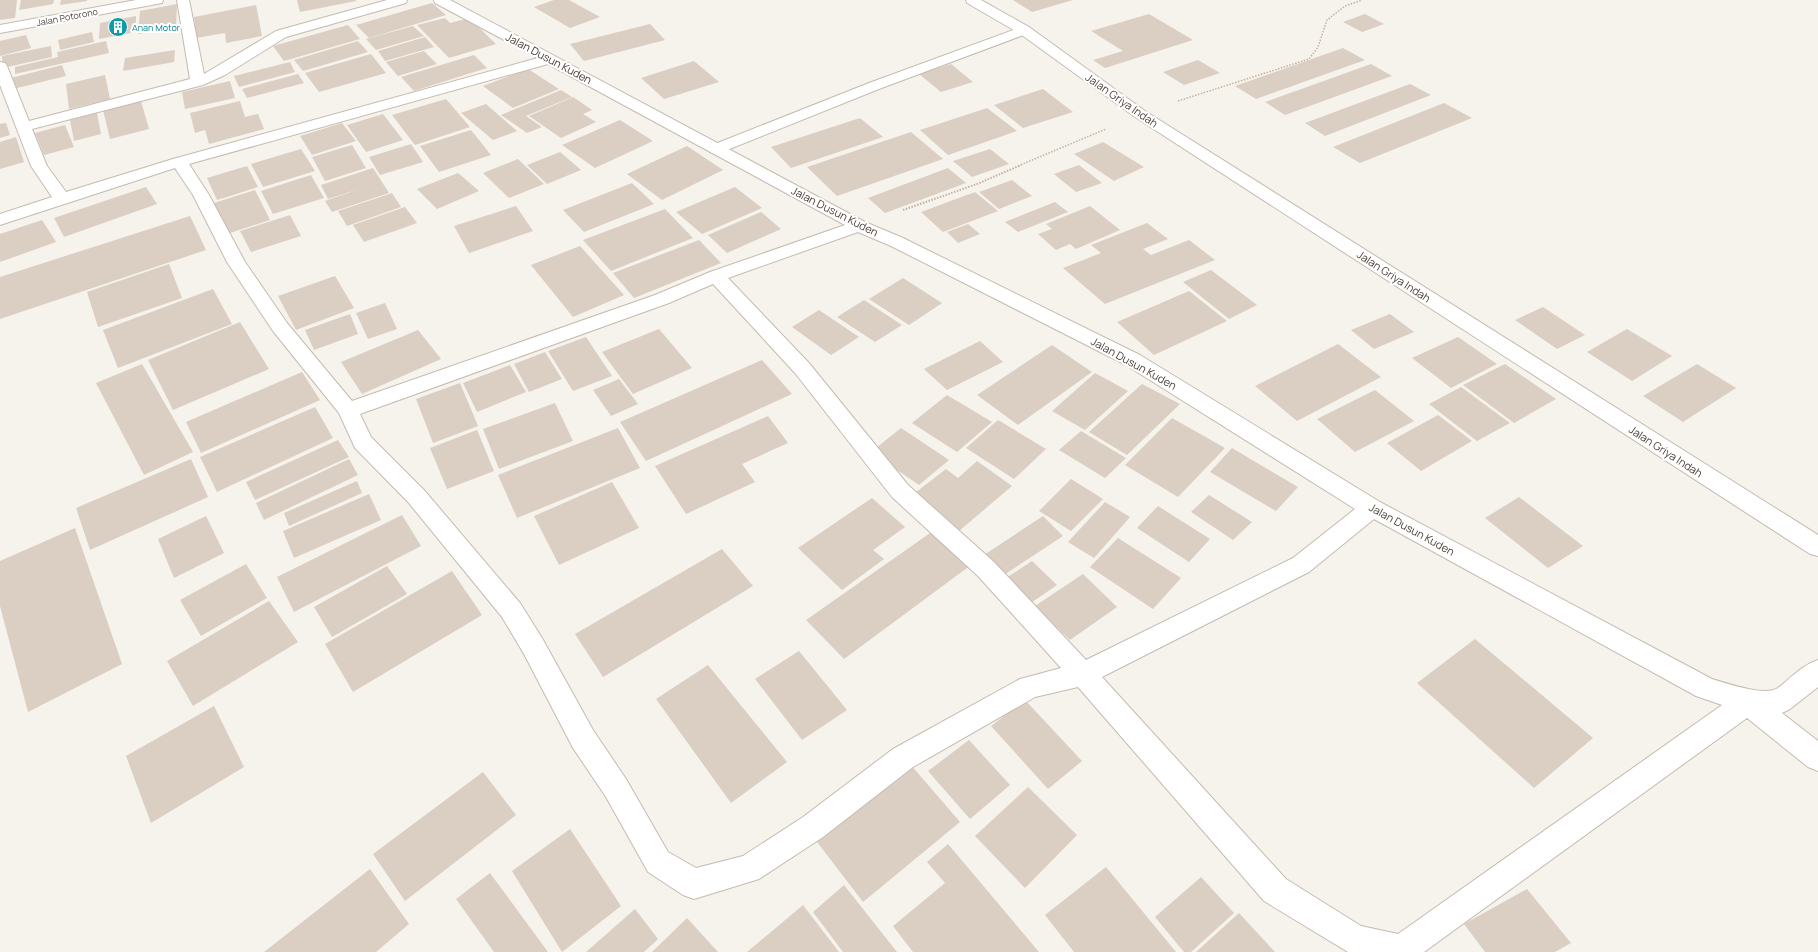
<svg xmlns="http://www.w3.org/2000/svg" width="1818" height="952" font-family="Manrope,sans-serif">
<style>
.building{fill:#dbcfc3}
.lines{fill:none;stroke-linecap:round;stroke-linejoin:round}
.service-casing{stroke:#c5bbb0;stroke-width:2}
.minor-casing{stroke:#c5bbb0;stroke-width:2}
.path-far1{stroke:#c4b29e;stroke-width:1.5;stroke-dasharray:1.5 1.5;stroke-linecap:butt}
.path{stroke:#c4b29e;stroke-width:2;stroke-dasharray:1.5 1.5;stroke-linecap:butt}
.service{fill:#fff;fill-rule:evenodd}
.minor{fill:#fff;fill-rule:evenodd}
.labels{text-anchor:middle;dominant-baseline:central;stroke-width:4;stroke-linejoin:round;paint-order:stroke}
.far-street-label{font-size:9px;fill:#4b4139;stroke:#fff}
.far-culture-label{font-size:9px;fill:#0d838f;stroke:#fff;text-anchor:start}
.street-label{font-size:11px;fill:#4b4139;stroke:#fff}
</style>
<rect width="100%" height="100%" fill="#f6f2ec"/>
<g class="building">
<path d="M0,0H17L15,18L0,20Z"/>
<path d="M21,0H54L53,4L19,10Z"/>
<path d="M61,0H87V1L60,5Z"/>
<path d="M297,0H356V1L300,12Z"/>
<path d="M554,0H569L600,17L570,28L534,7Z"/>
<path d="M1013,0H1073L1032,12Z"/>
<path d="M432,3L446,15L369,38L356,25Z"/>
<path d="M177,4L176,27L138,34L140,11Z"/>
<path d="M256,5L262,36L226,43L225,33L196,38L194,17Z"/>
<path d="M1149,14L1193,40L1105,68L1093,60L1123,51L1091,31Z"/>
<path d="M1365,14L1384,24L1362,32L1343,22Z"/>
<path d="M136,16V32L99,39L100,23Z"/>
<path d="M445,18L450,23L469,18L496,44L449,58L417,25Z"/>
<path d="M650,24L665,40L584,61L570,44Z"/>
<path d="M348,25L360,39L284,61L273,46Z"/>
<path d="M413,26L424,36L376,50L366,39Z"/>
<path d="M92,32L94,42L60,50L58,40Z"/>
<path d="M26,35L31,48L0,56V41Z"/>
<path d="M425,37L434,47L385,61L378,51Z"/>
<path d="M106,41L109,53L15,74V67L58,57L57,52Z"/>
<path d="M358,41L368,52L303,71L294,60Z"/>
<path d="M51,46L52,57L3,68L2,56Z"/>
<path d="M1343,48L1365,60L1256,99L1235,86Z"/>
<path d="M175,50L174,62L123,71L125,58Z"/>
<path d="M424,51L437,64L398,76L386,62Z"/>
<path d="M371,54L386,73L319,92L305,73Z"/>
<path d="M474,55L487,68L414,91L401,77Z"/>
<path d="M1198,60L1220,73L1184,85L1163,72Z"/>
<path d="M694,61L719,82L664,99L641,78Z"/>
<path d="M290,62L295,72L239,87L234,76Z"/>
<path d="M951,64L973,82L941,92L919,74Z"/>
<path d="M1371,64L1392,76L1285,115L1265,102Z"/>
<path d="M62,65L66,76L13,89L11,78Z"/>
<path d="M528,69L559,89L513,108L483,86Z"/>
<path d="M298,74L304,83L247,98L242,89Z"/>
<path d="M105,75L110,99L69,109L66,84Z"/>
<path d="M230,81L235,98L185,109L182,92Z"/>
<path d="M1410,84L1431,95L1325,136L1305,123Z"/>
<path d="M1043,89L1073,112L1023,128L994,105Z"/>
<path d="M561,90L572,97L526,116L542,127L527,133L501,115Z"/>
<path d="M573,97L592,110L583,114L596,122L561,138L529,116Z"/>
<path d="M446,99L470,127L415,145L392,115Z"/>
<path d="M141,101L149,129L110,139L103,110Z"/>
<path d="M240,101L245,117L258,114L264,129L209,144L205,130L195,133L190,113Z"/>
<path d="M1444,103L1472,118L1360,163L1333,147Z"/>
<path d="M486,104L517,131L493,140L461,113Z"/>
<path d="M987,108L1017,131L948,155L920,130Z"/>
<path d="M97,113L101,134L74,141L70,120Z"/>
<path d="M383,114L403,140L366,152L347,125Z"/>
<path d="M860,118L883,137L791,168L771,147Z"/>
<path d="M620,120L653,141L595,168L562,145Z"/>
<path d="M6,123L10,135L0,138V124Z"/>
<path d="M342,123L356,141L312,155L300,136Z"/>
<path d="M65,125L74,147L44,155L35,133Z"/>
<path d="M471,130L491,155L439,172L420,146Z"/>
<path d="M911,132L943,159L837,196L807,167Z"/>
<path d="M16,137L24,162L0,169V142Z"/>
<path d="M1103,142L1144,167L1114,181L1074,154Z"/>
<path d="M411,144L423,162L380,175L369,157Z"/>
<path d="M352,145L366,168L325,181L312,157Z"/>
<path d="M687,146L723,170L662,200L627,174Z"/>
<path d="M301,149L315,171L263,187L251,164Z"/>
<path d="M990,149L1009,164L972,177L953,161Z"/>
<path d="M560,152L581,170L547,184L527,165Z"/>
<path d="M518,159L544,184L509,198L483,173Z"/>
<path d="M1079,165L1102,183L1076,192L1054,174Z"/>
<path d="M247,166L258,187L217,200L207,178Z"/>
<path d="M373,168L389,193L332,212L325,201L359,189L328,199L321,185Z"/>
<path d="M948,168L966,183L885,213L868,198Z"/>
<path d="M458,173L479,191L437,209L417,189Z"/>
<path d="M311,175L324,198L273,214L261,191Z"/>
<path d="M1012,180L1032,196L999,209L979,192Z"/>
<path d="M632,183L654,204L584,232L563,210Z"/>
<path d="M146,187L157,204L64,237L54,218Z"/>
<path d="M735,187L762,208L702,234L676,212Z"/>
<path d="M255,190L270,220L227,234L214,203Z"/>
<path d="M975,192L998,211L943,232L921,212Z"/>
<path d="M392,193L401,207L347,226L338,211Z"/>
<path d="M1055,202L1068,212L1018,232L1005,222Z"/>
<path d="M516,206L533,231L469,253L454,226Z"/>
<path d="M1090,206L1120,230L1076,249L1070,244L1056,250L1038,234L1052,229L1046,224Z"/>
<path d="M405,207L417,223L364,242L353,225Z"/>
<path d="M665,209L693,238L611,271L583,240Z"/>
<path d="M761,212L781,229L727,253L708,235Z"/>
<path d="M290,215L301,236L251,252L240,231Z"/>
<path d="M190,216L206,250L0,319V277Z"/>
<path d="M42,220L56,242L0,262V234Z"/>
<path d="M1147,223L1168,239L1143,249L1151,255L1189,240L1215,260L1105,304L1063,268L1101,253L1091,245Z"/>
<path d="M968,224L980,234L958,243L947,232Z"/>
<path d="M699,240L721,263L634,298L613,273Z"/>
<path d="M580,246L624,295L573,317L531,265Z"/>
<path d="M169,264L182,298L98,327L87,292Z"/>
<path d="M1211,270L1257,305L1229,319L1183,282Z"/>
<path d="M335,276L354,308L296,330L278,296Z"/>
<path d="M903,278L942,303L909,325L869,299Z"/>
<path d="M213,289L232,324L118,368L103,330Z"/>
<path d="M1189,291L1227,321L1154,355L1117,322Z"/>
<path d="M864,300L902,325L875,342L837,317Z"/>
<path d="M385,303L397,329L368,339L356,313Z"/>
<path d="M1543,307L1585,335L1557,349L1515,320Z"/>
<path d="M819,310L859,337L831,355L792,327Z"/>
<path d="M350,314L358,334L314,350L305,330Z"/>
<path d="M1390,314L1414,332L1374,349L1351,330Z"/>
<path d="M240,322L269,369L173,410L148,360Z"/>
<path d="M659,329L692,368L633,394L602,352Z"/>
<path d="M1627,329L1672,356L1632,381L1587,352Z"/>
<path d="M418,330L441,359L362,394L341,362Z"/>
<path d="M586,337L612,376L573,391L548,351Z"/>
<path d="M1458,337L1497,364L1451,388L1412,358Z"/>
<path d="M980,341L1003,362L947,390L924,369Z"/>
<path d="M1338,344L1381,377L1297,421L1255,386Z"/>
<path d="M1052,345L1092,372L1018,425L977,395Z"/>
<path d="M545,352L562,379L529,392L514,364Z"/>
<path d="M762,360L792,394L646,461L620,422Z"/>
<path d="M142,364L193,452L144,475L96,383Z"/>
<path d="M1505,364L1556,399L1514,423L1463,385Z"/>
<path d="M1697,364L1736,388L1683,422L1643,396Z"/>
<path d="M510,365L526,392L477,412L463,383Z"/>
<path d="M302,372L320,400L201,453L186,422Z"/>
<path d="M1095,373L1128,391L1085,430L1052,411Z"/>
<path d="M619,379L638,404L611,416L593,390Z"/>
<path d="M460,383L478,426L433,443L416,399Z"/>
<path d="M1142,384L1180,404L1127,455L1089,432Z"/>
<path d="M1461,387L1510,423L1477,441L1429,404Z"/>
<path d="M1375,390L1414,421L1355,452L1317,419Z"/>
<path d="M947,395L992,422L957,452L912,423Z"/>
<path d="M555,403L573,441L499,469L483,429Z"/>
<path d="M315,407L333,438L217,492L200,457Z"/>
<path d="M1438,415L1472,441L1421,471L1387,443Z"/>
<path d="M768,416L788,443L742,464L755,482L686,514L655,466Z"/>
<path d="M1172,418L1225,448L1178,497L1125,465Z"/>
<path d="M998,420L1046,449L1014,479L966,448Z"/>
<path d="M618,428L640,468L517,518L498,475Z"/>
<path d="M901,428L949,460L919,485L871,452Z"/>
<path d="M477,430L494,471L447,489L430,448Z"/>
<path d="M1081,431L1126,458L1105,478L1059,450Z"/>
<path d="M338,440L349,457L255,500L246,482Z"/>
<path d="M1232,448L1298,487L1276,511L1210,472Z"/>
<path d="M191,459L208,497L90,550L76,508Z"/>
<path d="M349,459L358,475L264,520L256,503Z"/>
<path d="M977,461L1012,486L959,531L911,496L946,469L958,478Z"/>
<path d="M1071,479L1103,499L1071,531L1039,511Z"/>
<path d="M357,481L362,493L289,526L284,513Z"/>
<path d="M612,482L639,528L559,565L534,516Z"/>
<path d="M369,494L381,520L294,558L283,531Z"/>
<path d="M1209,495L1252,522L1233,540L1191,512Z"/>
<path d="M1519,497L1583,546L1548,568L1485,518Z"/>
<path d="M872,498L905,527L873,550L884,559L842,590L798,548Z"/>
<path d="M1105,502L1130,517L1094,558L1068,542Z"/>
<path d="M1158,506L1210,539L1189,562L1137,528Z"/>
<path d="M402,515L421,546L294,612L277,577Z"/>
<path d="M206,516L224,553L174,578L158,539Z"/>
<path d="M1043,516L1063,536L1004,575L984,555Z"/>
<path d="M75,528L122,664L28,712L0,606V561Z"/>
<path d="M933,531L971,565L844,659L806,620Z"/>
<path d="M1118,538L1181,578L1153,609L1090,567Z"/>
<path d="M722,549L753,586L603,677L575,634Z"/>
<path d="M1032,561L1057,585L1031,603L1006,578Z"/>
<path d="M246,564L267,598L201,636L180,600Z"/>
<path d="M387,566L407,594L332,637L314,607Z"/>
<path d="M452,571L482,615L353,692L325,644Z"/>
<path d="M1083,574L1117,607L1070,640L1035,606Z"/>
<path d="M269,601L298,642L193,706L167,661Z"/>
<path d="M1475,639L1593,738L1534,788L1417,683Z"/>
<path d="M799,651L847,710L802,740L755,679Z"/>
<path d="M708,665L787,762L731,803L656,699Z"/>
<path d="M1025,700L1082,761L1048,789L991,726Z"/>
<path d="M214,706L244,767L151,823L126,756Z"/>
<path d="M969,740L1010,785L970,819L928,771Z"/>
<path d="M910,764L960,822L863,902L814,838Z"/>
<path d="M483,772L516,815L405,901L373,854Z"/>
<path d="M1028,787L1077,835L1025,888L975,836Z"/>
<path d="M570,829L621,906L562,952L512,871Z"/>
<path d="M948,844L1039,952H913L893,926L945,883L927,862Z"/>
<path d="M1106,867L1176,952H1074L1045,915Z"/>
<path d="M370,869L409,924L376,952H264Z"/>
<path d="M490,873L548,952H494L456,899Z"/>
<path d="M1201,877L1234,913L1191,952H1184L1155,917Z"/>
<path d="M844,885L897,952H843L813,912Z"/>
<path d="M1527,889L1571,943L1555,952H1485L1464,924Z"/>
<path d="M803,905L839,952H747Z"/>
<path d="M635,909L658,939L644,952H586Z"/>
<path d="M1239,913L1275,952H1196Z"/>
<path d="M687,918L718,952H652Z"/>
</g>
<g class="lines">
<g class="service-casing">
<path id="service" d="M1024,26L1029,27L1031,30L1029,33L879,89L722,152L716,154L710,152L708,149L710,146L869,83Z"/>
</g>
<g class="minor-casing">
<g id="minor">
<path d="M136,0H163L162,3L157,4L0,33V25Z"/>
<path d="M177,0H189L204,74L276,31L387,0H407L406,3L286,37L225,75L203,85L32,129L47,166L66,192L173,159L538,58L435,3L434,0H450L865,222L903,238L1140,355L1380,502L1712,679C1726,683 1765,697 1778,688C1791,678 1802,665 1818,660V687L1790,709L1782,713L1818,741V771L1808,767L1747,718L1424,952H1348L1264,901L1078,687L1035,697L913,767L823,837L759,879L694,899L683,895L648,872L606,797L573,748L524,654L502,617L408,502L355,448L339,413L273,331L227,262L193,195L175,168L0,225V214L52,197L31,166L0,85V62L5,63L7,66L29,121L190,79ZM548,64L845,225L710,272L655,295L352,401L287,323L245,262L209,195L189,164ZM858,232L891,246L1126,365L1355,509L1293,558L1086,660L994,562L908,485L809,363L728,278ZM713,284L795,373L892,497L978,576L1061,668L1020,679L893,749L803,817L743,856L696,868L668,852L626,779L593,730L542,638L520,603L424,490L371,437L360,414L669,303ZM1374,519L1696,696L1722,705L1398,934L1361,926L1286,879L1102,677L1309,572Z"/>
<path d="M966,0H981L1029,27L1145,111L1818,535V556L1810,554L1135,117L1019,33L967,3Z"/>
</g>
</g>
<g class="path-far1">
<path d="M1178,101L1309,59L1318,47L1327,20L1345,6L1362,0"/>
<path d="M1018,166L1106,129"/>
</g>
<path class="path" d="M903,210L977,184L1021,165"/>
<use href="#service" class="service"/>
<use href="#minor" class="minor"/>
</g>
<defs>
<g id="building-disc" transform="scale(1)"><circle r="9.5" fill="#0f9aa8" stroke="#fff"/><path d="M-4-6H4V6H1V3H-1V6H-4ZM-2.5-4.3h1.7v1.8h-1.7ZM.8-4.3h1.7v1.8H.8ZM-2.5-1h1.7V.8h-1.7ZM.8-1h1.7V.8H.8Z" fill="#fff"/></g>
</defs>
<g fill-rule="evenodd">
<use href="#building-disc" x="118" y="27"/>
</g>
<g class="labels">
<g class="far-street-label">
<text transform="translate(67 17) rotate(-11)">Jalan Potorono</text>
</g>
<g class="far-culture-label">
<text x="132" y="27">Anan Motor</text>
</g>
<g class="street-label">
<text transform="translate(549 58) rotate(28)">Jalan Dusun Kuden</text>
<text transform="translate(1122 100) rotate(35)">Jalan Griya Indah</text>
<text transform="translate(835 211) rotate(27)">Jalan Dusun Kuden</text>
<text transform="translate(1394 276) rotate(33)">Jalan Griya Indah</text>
<text transform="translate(1134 363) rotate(29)">Jalan Dusun Kuden</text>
<text transform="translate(1666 451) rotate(33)">Jalan Griya Indah</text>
<text transform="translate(1412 529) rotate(29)">Jalan Dusun Kuden</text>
</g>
</g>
</svg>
